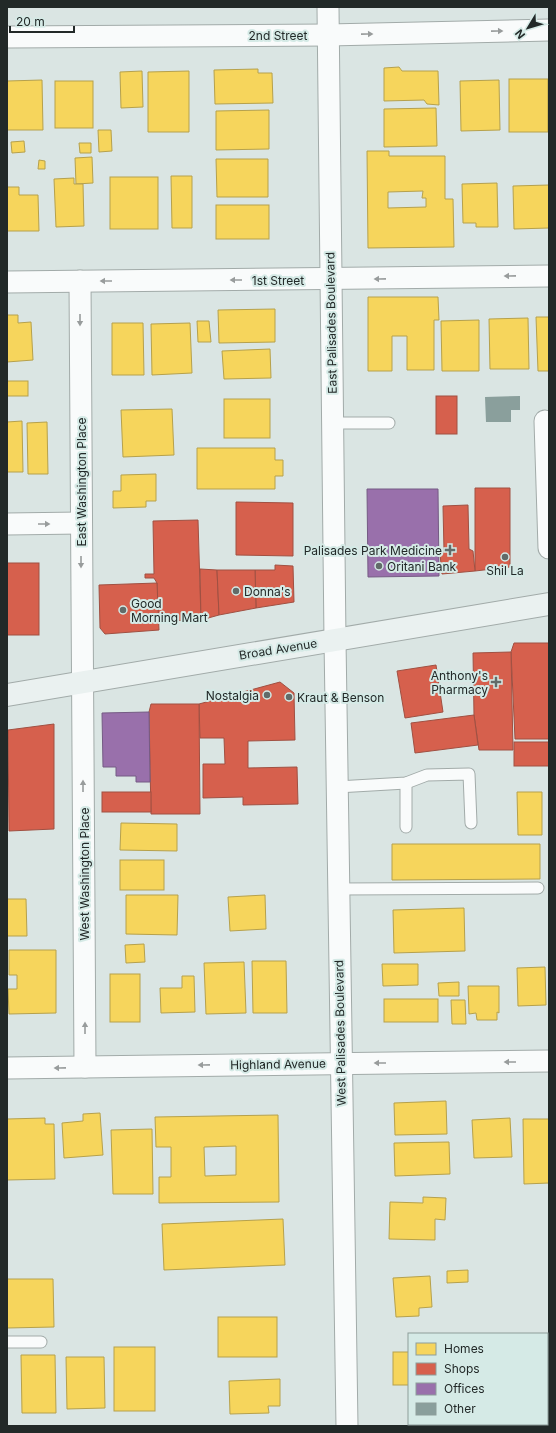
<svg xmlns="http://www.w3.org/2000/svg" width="556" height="1433" font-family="Inter,sans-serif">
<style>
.homes{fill:#f6d55c;stroke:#b6a14c;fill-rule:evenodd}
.shops{fill:#d6604d;stroke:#a05042}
.offices{fill:#9970ab;stroke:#755b84}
.building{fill:#8a9f9c}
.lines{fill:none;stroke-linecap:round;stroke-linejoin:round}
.service-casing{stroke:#a2aba9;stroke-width:13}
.minor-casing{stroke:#a2aba9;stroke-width:23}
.secondary-casing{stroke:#a2aba9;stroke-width:24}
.service{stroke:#f9fbfb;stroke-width:11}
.minor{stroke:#f9fbfb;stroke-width:21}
.secondary{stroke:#eaf1f0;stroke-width:22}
.oneway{fill:#989c9c}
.poi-dot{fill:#626b69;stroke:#d5eae6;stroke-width:1.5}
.labels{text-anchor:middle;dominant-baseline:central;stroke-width:4;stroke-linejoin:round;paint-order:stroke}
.street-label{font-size:12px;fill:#222928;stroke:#d5eae6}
.poi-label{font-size:12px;fill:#222928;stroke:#d5eae6;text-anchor:start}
</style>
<rect width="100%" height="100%" fill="#dae5e3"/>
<g class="homes">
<path d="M399,67L402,71H438L439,105L427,104L424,100L384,101V68Z"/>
<path d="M258,69V73H272L273,103L215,104L214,70Z"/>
<path d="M142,71L143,107L121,108L120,72Z"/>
<path d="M189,71V132H148V72Z"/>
<rect x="509" y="79" width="39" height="53"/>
<path d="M42,80L43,130H7V81Z"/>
<path d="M499,80L500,130L461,131L460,81Z"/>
<rect x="55" y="81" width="38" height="47"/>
<path d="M436,108L437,146L384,147V109Z"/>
<path d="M269,110V149L216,150V111Z"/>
<path d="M98,130H111L112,151L99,152Z"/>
<path d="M24,141L25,152L12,153L11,142Z"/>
<path d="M79,143H91V153H80Z"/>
<path d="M367,151H389V156H445V199H453L454,247L368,248ZM423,191L422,198H426V207L388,208V192Z"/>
<path d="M92,157L93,183L76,184L75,158Z"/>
<path d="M216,159H268V197H217Z"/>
<path d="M39,160L45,161V169H38Z"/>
<path d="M171,176H192V228H172Z"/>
<rect x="110" y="177" width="48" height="52"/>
<path d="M74,178V184H83L84,226L56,227L54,179Z"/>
<path d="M497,183L498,227H476V223H463L462,184Z"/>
<path d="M549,185V228L514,229L513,186Z"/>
<path d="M7,187H19V195H38L39,231H7Z"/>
<rect x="216" y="205" width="53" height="34"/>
<path d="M368,297H438L439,320H434V370H407V336H392V371H368Z"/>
<path d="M275,309V342L219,343L218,310Z"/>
<path d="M7,315H18V323L31,322L33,360L7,362Z"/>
<path d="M536,317H549V371H538Z"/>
<path d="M528,318L529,369H490L489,319Z"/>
<path d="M479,320V371H442L441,321Z"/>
<path d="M197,321H209L211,342H198Z"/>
<path d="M112,323H143L144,375H112Z"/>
<path d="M190,323L192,373L152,375L151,324Z"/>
<path d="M270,349L271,378L224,379L222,351Z"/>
<rect x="7" y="381" width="21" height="15"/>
<rect x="224" y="399" width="46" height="39"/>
<path d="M172,409L174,455L123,457L121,410Z"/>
<path d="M22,421L23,472H7V422Z"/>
<path d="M47,422L48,474H28L27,423Z"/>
<path d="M197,448H275V460H283V476H275V489H197Z"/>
<path d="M156,474V501H146V507L113,508V491H121V475Z"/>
<path d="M517,792H542V835H518Z"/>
<path d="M121,823L177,824V851L120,850Z"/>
<path d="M392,844H540V879L392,880Z"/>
<rect x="120" y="860" width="44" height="30"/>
<path d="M126,895H178L177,935L126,934Z"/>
<path d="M265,895L266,929L230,931L228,897Z"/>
<path d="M7,899H26L27,936H7Z"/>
<path d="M464,908L465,951L394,953L393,910Z"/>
<path d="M144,944L145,962L126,963L125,945Z"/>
<path d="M9,950H56V1013L9,1014L8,989H17V975H9Z"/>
<path d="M252,961H286L287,1013H253Z"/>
<path d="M244,962L246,1013L206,1014L204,963Z"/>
<path d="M382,964H418V985L383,986Z"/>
<path d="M545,967L546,1005L518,1006L517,968Z"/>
<rect x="110" y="974" width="30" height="48"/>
<path d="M182,976H194L195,1012L161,1013L160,988H182Z"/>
<path d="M459,982V996H439L438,983Z"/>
<path d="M468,986H499V1013L497,1012V1020H477L476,1013L469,1014Z"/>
<rect x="384" y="999" width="54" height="23"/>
<path d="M451,1000H465L466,1024H452Z"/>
<path d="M446,1101L447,1134L395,1135L394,1103Z"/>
<path d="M100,1113L103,1155L64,1158L62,1123L83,1121V1114Z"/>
<path d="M278,1115L279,1202L159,1203V1177H171V1147H156L155,1117ZM236,1146V1175L205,1176L204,1147Z"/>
<path d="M45,1118V1124H54L55,1179L7,1180V1119Z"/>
<path d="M510,1118L512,1157L474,1158L472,1120Z"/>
<path d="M523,1119H549V1183L524,1184Z"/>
<path d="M152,1129L153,1194H113L111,1130Z"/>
<path d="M449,1142L450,1174L395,1176L394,1143Z"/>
<path d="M423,1197L446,1198L445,1220L435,1219V1240L389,1239L390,1202L423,1203Z"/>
<path d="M283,1219L285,1265L164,1270L162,1224Z"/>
<path d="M468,1270V1282L447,1283V1271Z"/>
<path d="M430,1276L432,1307L419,1308V1316L396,1317L393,1278Z"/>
<path d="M7,1279H53L54,1327L7,1328Z"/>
<rect x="218" y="1317" width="59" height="40"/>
<rect x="114" y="1347" width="41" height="64"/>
<rect x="393" y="1352" width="16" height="33"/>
<path d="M21,1355H55L56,1413H22Z"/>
<path d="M66,1357H104L105,1408L67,1409Z"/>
<path d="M280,1379V1406H268L269,1413L230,1414L229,1381Z"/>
</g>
<g class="shops">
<rect x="436" y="396" width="21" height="38"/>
<path d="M475,488H510V567L475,571Z"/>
<path d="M236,502L293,503V556L236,555Z"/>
<path d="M468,505L469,549L473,551L475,571L442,574L440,554L444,551L443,506Z"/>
<path d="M198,520L201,620L158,621L157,583L154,578H145V574H154L153,521Z"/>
<rect x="7" y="563" width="32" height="72"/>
<path d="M275,565L293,566L294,602L256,608L255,570H275Z"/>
<path d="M200,569L217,570L219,615L201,620Z"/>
<path d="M217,570H255L256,608L219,615Z"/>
<path d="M157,583L159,630L105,634L100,628L99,585Z"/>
<path d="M514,643H549V739H515L511,652Z"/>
<path d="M511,652L513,750H479L474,715L473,653Z"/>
<path d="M436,665L443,712L405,718L397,671Z"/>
<path d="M280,682L294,693L295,740L248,741V768L297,767L298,804L243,805V797L203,798V764H225L224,738H200L199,704Z"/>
<path d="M151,704H199L200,814H151L149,712Z"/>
<path d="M474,715L478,745L415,753L411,723Z"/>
<path d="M54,724V829L9,831L8,730Z"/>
<rect x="514" y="742" width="35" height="24"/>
<rect x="102" y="792" width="49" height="20"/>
</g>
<g class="offices">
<path d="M367,489H438L439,576L368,577Z"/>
<path d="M149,712L150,782H136V776H116V767H103L102,713Z"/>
</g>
<path class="building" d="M520,396V410H511V422H486L485,397Z"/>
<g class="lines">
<g class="service-casing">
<g id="service">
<path d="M332,423H389"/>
<path d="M337,787L406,783L427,775L469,774L471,823"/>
<path d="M406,827V783"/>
<path d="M338,889L538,888"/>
<path d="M7,1342H41"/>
</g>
</g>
<g class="minor-casing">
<g id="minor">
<path d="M328,7L335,640L347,1426"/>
<path d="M7,37L328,35L549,30"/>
<path d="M80,281L85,1067"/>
<path d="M7,282L549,276"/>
<path d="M545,421L549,548"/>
<path d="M7,524L81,523"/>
<path d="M7,1068L549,1061"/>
</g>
</g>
<g class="secondary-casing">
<path id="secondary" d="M7,695L549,604"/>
</g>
<use href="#service" class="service"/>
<use href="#minor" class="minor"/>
<use href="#secondary" class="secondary"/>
</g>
<defs><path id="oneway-solid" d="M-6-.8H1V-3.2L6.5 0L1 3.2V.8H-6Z"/></defs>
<g class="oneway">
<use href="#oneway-solid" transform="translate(497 31) rotate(-1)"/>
<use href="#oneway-solid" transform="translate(367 34) rotate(-1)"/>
<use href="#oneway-solid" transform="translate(510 276) rotate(179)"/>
<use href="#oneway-solid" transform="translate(380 279) rotate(179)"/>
<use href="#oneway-solid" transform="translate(236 280) rotate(180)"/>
<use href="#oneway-solid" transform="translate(106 281) rotate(180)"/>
<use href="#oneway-solid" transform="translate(80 320) rotate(90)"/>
<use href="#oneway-solid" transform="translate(44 524)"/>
<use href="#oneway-solid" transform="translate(81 562) rotate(90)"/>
<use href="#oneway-solid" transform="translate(83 786) rotate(-90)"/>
<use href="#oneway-solid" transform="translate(85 1028) rotate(-90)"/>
<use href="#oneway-solid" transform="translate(510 1062) rotate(180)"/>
<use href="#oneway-solid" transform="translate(380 1063) rotate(180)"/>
<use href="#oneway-solid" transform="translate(204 1065) rotate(179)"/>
<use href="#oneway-solid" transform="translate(60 1068) rotate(179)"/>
</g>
<g class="poi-dot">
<path d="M448 544h4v4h4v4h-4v4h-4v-4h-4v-4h4z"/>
<circle cx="505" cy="557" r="4"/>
<circle cx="379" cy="566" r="4"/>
<circle cx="236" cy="591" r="4"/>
<circle cx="123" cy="610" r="4"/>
<path d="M494 676h4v4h4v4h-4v4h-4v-4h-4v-4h4z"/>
<circle cx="267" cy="695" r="4"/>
<circle cx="289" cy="697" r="4"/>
</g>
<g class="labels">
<g class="street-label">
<text x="278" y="35">2nd Street</text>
<text x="278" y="280">1st Street</text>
<text transform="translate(331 323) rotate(-91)">East Palisades Boulevard</text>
<text transform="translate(81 482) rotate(-90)">East Washington Place</text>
<text transform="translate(278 649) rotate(-9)">Broad Avenue</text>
<text transform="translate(84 874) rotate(-90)">West Washington Place</text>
<text transform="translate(340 1033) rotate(-91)">West Palisades Boulevard</text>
<text transform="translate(278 1064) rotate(-1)">Highland Avenue</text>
</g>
<g class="poi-label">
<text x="442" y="550" text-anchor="end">Palisades Park Medicine</text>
<text x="387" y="566">Oritani Bank</text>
<text x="505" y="570" text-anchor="middle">Shil La</text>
<text x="244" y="591">Donna's</text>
<text x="131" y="603">Good<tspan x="131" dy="14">Morning Mart</tspan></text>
<text x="488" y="675" text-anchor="end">Anthony's<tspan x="488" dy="14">Pharmacy</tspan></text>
<text x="259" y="695" text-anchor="end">Nostalgia</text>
<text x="297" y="697">Kraut &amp; Benson</text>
</g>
</g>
<rect width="556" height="1433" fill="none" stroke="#222928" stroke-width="16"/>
<rect x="408" y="1333" width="140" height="92" fill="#d5eae6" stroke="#8d9d9a"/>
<rect x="416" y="1343" width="20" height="12" fill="#f6d55c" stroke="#8d9d9a"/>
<text x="444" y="1353" font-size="12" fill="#222928">Homes</text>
<rect x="416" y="1363" width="20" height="12" fill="#d6604d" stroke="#8d9d9a"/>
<text x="444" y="1373" font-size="12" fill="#222928">Shops</text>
<rect x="416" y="1383" width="20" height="12" fill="#9970ab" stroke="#8d9d9a"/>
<text x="444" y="1393" font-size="12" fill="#222928">Offices</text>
<rect x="416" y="1403" width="20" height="12" fill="#8a9f9c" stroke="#8d9d9a"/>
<text x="444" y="1413" font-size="12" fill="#222928">Other</text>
<g transform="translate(528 28) rotate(232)" stroke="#d5eae6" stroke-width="3" paint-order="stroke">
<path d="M0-3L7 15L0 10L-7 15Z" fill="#222928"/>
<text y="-6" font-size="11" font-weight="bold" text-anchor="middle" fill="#222928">N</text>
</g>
<path d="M10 26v6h64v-6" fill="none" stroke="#222928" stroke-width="2"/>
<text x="16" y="26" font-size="12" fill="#222928" stroke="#d5eae6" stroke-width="3" paint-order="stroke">20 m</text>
</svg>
